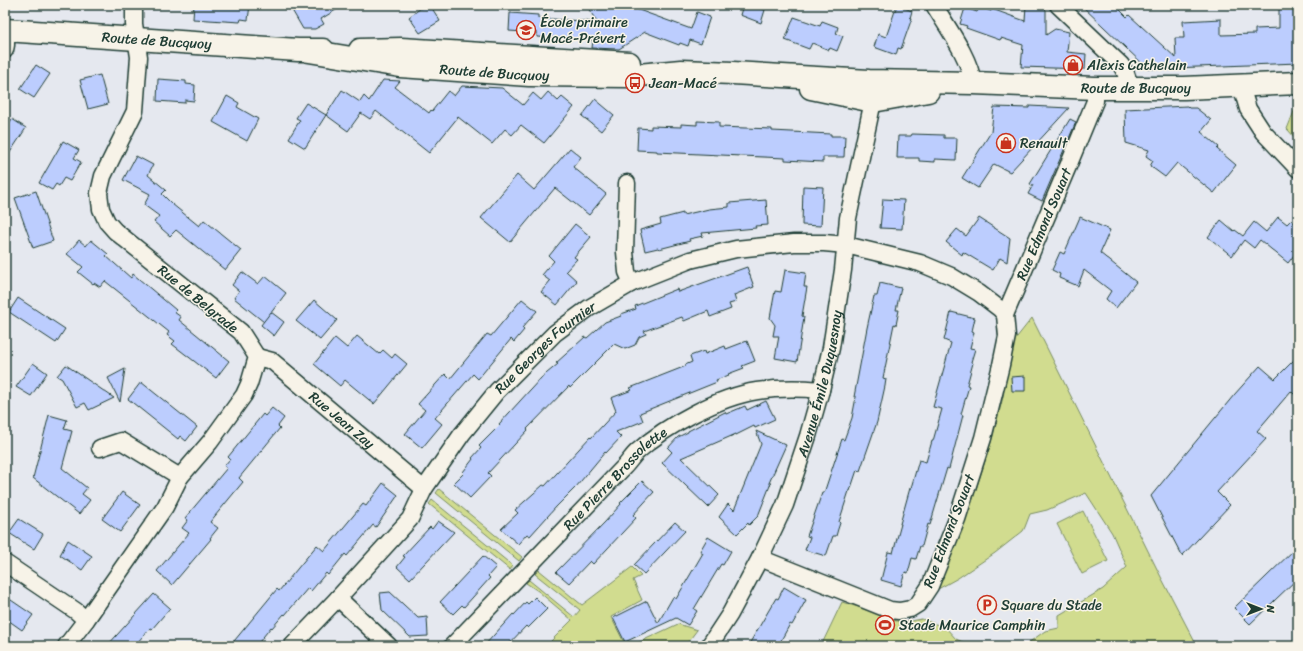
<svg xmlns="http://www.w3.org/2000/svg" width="1303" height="651" font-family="Sriracha,sans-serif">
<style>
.green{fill:#d1dc8f;stroke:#788c62}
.building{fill:#bccdfe;stroke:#1f3d34}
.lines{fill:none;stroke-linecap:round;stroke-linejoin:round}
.minor-casing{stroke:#1f3d34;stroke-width:19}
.secondary-casing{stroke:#1f3d34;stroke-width:25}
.minor{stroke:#f7f3e8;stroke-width:16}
.secondary{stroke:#f7f3e8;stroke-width:22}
.labels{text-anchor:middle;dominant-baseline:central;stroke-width:3;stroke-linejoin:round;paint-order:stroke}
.poi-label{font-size:14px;fill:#1f3d34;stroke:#f7f3e8;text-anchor:start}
.street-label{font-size:14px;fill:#1f3d34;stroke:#f7f3e8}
</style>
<rect width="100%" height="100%" fill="#e5e8ef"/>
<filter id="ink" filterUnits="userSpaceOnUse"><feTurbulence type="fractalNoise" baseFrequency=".025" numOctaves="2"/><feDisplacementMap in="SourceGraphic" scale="8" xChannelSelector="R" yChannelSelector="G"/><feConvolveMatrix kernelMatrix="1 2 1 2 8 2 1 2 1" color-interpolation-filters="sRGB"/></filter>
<g filter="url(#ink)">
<g class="green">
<path d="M1295,109H1298V141L1287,129Z"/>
<path d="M1032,318L1161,577L1197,646H1024L1045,631L1059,628V615L1103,589L1127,567L1112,533L1086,493L1047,510L1030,514L1025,527L1023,531L995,553L958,578L938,589L970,508L993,436L1003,397L1013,342Z"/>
<path d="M439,489L522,557L519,561L436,493Z"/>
<path d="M432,500L513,566L510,570L429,504Z"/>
<path d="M1083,511L1108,561L1082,574L1057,524Z"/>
<path d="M632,567L641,576L633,580L642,600L611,617L626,646H556L551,641L572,620L538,591L526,583L529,580L574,617L580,610L535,574L539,570L582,605Z"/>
<path d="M842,602L858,607L890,620L905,622L922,619L946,628L956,639L971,646H821Z"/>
<path d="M678,624L697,630L685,646H631Z"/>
</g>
<g class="building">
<path d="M194,5H250L248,20L241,19L240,22L193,19Z"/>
<path d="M289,5H344L321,19L324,24L315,29H303Z"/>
<path d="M425,5H430L440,21L420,33L409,17Z"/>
<path d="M586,5H625L691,29L697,12L710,17L701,44L690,40L688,46L680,43L679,45L645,32L619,49L592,48L593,40L537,37V33L509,31L510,13L538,15V18L597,22Z"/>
<path d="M743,5H761L760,8L765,10L761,23L740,15Z"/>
<path d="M897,5L912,11L910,18H912L901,49L898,48L896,55L874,47L878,34L886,37Z"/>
<path d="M1026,5H1041L1046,10V35L1055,29L1069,32L1067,52L1086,54L1085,69L1021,67L1023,45L1001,38L1000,40L966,28L967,26L960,24L965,8L977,12L979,7L991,11L992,9L1025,21Z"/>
<path d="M1081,5H1115L1127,17L1129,15L1176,58L1175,38H1184L1183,21L1221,19V35L1255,34V29L1279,28V5H1298V63L1148,69Z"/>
<path d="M794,17L820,26L822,21L838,27L836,34L843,36L837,51L830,48L829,50L812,43L809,49L785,40Z"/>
<path d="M36,65L50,74L34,98L20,89Z"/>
<path d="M100,75L108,104L88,109L80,80Z"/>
<path d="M158,79L186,81V84L195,85L194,101L185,100V103L157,101Z"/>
<path d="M383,80L400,81L395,87L429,113L431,110L432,111L448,91L454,96L462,86L502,88L523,105L533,93L541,100L548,92L558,101L562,97L574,107L544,143L521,125L512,135L505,129L492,144L458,117L429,153L376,111L370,119L361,113L348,131L326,115L342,90L360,102L364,96L369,101Z"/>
<path d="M227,96L239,103L237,107L258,119L247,141L213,122Z"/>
<path d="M595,99L614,115L601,131L582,116Z"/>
<path d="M306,103L326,115L305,148L289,138L300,120L296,118Z"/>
<path d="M1029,106L1069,108L1010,172L994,164L978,188L962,178L991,132L994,107L1029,108Z"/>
<path d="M1187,106L1189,108H1196L1211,120L1201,132L1219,147L1217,149L1236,165L1214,193L1177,163L1165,177L1150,166L1153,161L1146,156L1149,150L1126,143L1125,109Z"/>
<path d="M12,119L26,128L5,160V129Z"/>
<path d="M1070,119L1076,122L1042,201L1028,194L1033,185L1030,184Z"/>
<path d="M697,121L719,122V127L772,129V131L831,134V136H845L844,157H823V162L785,160V158L657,152V151L637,150L638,128L651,129V126L681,127V124L697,125Z"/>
<path d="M912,134L944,135V138H957L956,160L935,159V162L919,161V158H897L898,136H911Z"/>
<path d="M63,141L79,150L74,158L81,162L70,181L64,178L59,186L56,184L52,190L39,183Z"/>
<path d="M570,148L581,157L573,167L606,194L589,215L555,188L510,242L481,218L517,175L534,190Z"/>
<path d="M136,156L153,165L148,175L166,190L162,194L172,204L199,226L204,220L241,250L225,270L176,230L170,236L154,222L159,216L144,205L150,194L123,180Z"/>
<path d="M803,186L823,187L821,226L802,225Z"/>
<path d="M36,191L53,241L33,248L15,198Z"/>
<path d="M883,199L904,200L902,229L880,228Z"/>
<path d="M766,200L768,225L755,226L756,228L702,233L703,236L689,239L690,241L659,249L658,248L645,251L640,230L661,224L660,219L683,213V215L709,209L729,207V203Z"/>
<path d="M1080,217L1110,230L1100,253L1136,282L1116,308L1106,299L1111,291L1084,270L1078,286L1059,278L1060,274L1052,270L1060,252L1064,254Z"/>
<path d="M1278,217L1287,224L1291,220L1298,226V250L1288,263L1260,240L1254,248L1244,240L1232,256L1208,237L1221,220L1234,231L1235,230L1243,236L1254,222L1266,232Z"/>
<path d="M979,218L1010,238L1007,262L1000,258L993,270L963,252L962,255L946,242L957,229L966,236Z"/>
<path d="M575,224L591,237L574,257L577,259L566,271L577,281L557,305L541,292L550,281L542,275L554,261L549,256Z"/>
<path d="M79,240L86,246L91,240L108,254L106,256L131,278L133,274L176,310L174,312L181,317L179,320L229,361L216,378L172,344L175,341L167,335L169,332L105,281L100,287L94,283L93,284L78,272L83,267L67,254Z"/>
<path d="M747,267L754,287L734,295L736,302L729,304L731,309L710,317L708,311L684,321L682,317L644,331L646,334L639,337L635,345L625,349L614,344L570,388L569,386L527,429L528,430L488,473L491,476L470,498L454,483L464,473L463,472L473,459L472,458L481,448L479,446L500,425L499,424L541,378L558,364L556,363L585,337L587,338L605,322L621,316V314L636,309L635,306L677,289L678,292Z"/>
<path d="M785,270L806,273L804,287H807L802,316L804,317L797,362L775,358L779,336H773L775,325L770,318L775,291L781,292Z"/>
<path d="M242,272L258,284L265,276L286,293L264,322L234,298L239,291L232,285Z"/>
<path d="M880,283L901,288L896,310H899L896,325L894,324L883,378L886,379L885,386L877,422L860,471L857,470L850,491H849L839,522L840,523L838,529L836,536H833L826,556L805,550L810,537L807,536L822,493H824L842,439L844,440L852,418L856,397H854L867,328L874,296H877Z"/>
<path d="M18,298L65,329L56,343L9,312Z"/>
<path d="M522,299L537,311L522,328L524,330L514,342L511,339L478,379L473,374L435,418L442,424L422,448L405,434L425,410L418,404L445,374L450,379L487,334L491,336Z"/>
<path d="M314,300L337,320L320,340L296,321Z"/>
<path d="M271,312L284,322L274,336L261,325Z"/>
<path d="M951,312L975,318L972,331L974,332L970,348L975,349L971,362L973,363L967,385L969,386L961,414L963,415L949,469L947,468L930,525L928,524L922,546H920L916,559L912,558L908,573L905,572L901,586L881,580L888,552L893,553L901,524H900L910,488H911L919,460L926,462L932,441H933L942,409L933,407L951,343L944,340Z"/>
<path d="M357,336L379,354L383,350L392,358L395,354L407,364L374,404L345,380L340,386L314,364L335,338L347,348Z"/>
<path d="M747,341L755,361L742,366L744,368L728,374L729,375L716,380L717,382L640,413L643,421L616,432L621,437L606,453L605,452L576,487L556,507L530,536L527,534L518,544L501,529L518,513L515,510L543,485L545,486L590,437L591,438L616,411L611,398L632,390L630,388L686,366L685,365L692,362L690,356L704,351L705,354L725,346L726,349Z"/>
<path d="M1298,356V398L1291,391L1257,431L1266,439L1217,492L1230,505L1182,556L1151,496L1234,395L1260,366L1275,379Z"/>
<path d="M33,363L47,373L31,396L16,387Z"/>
<path d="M66,365L114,398L89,410L85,403L77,407L62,379L57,376Z"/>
<path d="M125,369L120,402L108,378Z"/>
<path d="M1025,376V391H1012L1011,377Z"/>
<path d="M141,382L197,427L186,441L180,436L178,439L128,399Z"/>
<path d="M766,401L775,419L755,428L754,426L736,435V434L681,458L719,495L708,507L662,463L672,452L668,448L678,437L688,432V431L725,412L726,414L745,406L747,410Z"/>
<path d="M272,408L284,418L278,426L280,428L239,478L243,482L210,522L218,528L210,538L211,539L172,585L157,571L189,533L182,528L188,520L185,518L227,468L224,466L230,459L228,457L263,414L265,416Z"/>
<path d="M49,415L67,420L64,429L72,431L62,468L87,488L82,494L90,500L79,514L33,478Z"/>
<path d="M756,431L786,445L769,483H771L758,516L749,525L748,523L737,534L719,517L728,504L734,510L761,444Z"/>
<path d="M642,481L654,492L633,515L636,518L593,564L590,561L569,583L556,572L605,522L621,504L620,503Z"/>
<path d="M383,483L398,495L376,527L373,525L347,556L345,554L328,575L326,573L311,591L308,588L285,615L284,614L272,628L271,627L256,646H230L277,589L279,591L317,545L324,551L363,504L366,506Z"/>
<path d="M122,492L140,505L120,532L102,519Z"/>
<path d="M19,519L43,534L34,549L9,533Z"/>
<path d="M438,521L454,532L410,579L397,567L405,557L403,556L430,527L432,529Z"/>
<path d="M675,522L685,531L644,574L634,565Z"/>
<path d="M708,537L731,551L723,565L721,564L694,609L697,611L688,625L676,618L625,642L613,618L647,601L658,623L673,597L676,599L703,553L700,551Z"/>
<path d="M68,540L92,556L82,570L60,555Z"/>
<path d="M1298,546V578L1250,624L1234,608Z"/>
<path d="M483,556L496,567L488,576L490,578L464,607L462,605L453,614L440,602Z"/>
<path d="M784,587L806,600L792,625L790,624L778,646H748L776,598L778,599Z"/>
<path d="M390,592L418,618L427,617L428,636L410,637L382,610L380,593Z"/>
<path d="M154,594L170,608L152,629L150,628L136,644L138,646H107Z"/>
<path d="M5,596L33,615L22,630L5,618Z"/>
<path d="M535,597L547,609L528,628L526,626L507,646H484L513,614L514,615L526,602L528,604Z"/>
</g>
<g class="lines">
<g class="minor-casing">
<g id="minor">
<path d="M934,5C947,27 970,58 973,83"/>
<path d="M1058,5L1121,65L1126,74L1131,88"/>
<path d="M5,50L6,45V30"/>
<path d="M1241,86L1248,109L1263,132L1298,169"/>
<path d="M627,183L625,252L627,272L632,283"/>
<path id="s1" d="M1005,315L1069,164L1095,101V88"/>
<path id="s2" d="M257,357L272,361L424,489"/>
<path d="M100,448L121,441L180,477"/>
<path d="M5,563L76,611L86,620"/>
<path d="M338,598L389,646"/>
<path d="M66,646L86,620L165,507L180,477L210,442L244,395L249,384L257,357L241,332L115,231L107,222L101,209L99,193L103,176L135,111L139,57L134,24V5"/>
<path id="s3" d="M292,646L338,598L410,519L424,489L462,434L497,391L555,333L589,308L632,283L690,260L736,249L794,243H824L846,245L920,263L951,276L979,293L1000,309L1005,315L1007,336L1001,365L983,438L957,519L930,586L918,604L910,609L899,611L890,610L760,558"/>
<path id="s4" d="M452,646L624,467C629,462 633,455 638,451C667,425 719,397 757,391C778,388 800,388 821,390"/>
<path id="s5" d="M709,646L730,614L760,558L785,505L808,436L821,390L831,348L843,270L848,218L873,101L871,90"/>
</g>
</g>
<g class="secondary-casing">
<g id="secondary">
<path id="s6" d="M5,30L298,50H323"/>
<path d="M360,50L401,49L629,63"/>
<path id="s7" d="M309,51L400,66L529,75L628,76L681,71L733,73L869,81L973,83L1095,88H1184L1298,83"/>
<path d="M811,88L873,101L928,91"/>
</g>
</g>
<use href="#minor" class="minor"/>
<use href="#secondary" class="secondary"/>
</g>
</g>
<defs>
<g id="school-ring" transform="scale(1)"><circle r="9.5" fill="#f7f3e8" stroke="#c8321e" stroke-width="1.5"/><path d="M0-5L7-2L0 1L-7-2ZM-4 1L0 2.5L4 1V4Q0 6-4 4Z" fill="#c8321e"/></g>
<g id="shop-ring" transform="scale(1)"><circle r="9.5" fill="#f7f3e8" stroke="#c8321e" stroke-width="1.5"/><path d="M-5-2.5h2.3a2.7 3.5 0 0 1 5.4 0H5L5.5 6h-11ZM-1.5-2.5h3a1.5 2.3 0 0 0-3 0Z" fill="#c8321e"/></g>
<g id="bus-ring" transform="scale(1)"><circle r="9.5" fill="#f7f3e8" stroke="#c8321e" stroke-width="1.5"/><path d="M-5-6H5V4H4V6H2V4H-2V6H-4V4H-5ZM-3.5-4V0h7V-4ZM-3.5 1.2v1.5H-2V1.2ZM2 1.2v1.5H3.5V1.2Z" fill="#c8321e"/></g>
<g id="parking-ring" transform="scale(1)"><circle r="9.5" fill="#f7f3e8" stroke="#c8321e" stroke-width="1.5"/><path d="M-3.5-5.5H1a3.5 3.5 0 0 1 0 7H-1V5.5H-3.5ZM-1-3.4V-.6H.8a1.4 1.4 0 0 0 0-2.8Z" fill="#c8321e"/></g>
<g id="stadium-ring" transform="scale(1)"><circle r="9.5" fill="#f7f3e8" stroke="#c8321e" stroke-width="1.5"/><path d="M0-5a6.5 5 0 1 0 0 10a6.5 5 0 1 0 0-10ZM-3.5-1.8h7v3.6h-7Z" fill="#c8321e"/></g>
</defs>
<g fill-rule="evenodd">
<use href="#school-ring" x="526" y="30"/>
<use href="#shop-ring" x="1073" y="65"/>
<use href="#bus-ring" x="635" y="83"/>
<use href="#shop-ring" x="1006" y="143"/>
<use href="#parking-ring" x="987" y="605"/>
<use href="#stadium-ring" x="885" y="625"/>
</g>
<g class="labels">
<g class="poi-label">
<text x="540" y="22">École primaire<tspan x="540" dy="16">Macé-Prévert</tspan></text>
<text x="1087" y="65">Alexis Cathelain</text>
<text x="649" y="83">Jean-Macé</text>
<text x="1020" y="143">Renault</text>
<text x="1001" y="605">Square du Stade</text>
<text x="899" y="625">Stade Maurice Camphin</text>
</g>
<g class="street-label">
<text stroke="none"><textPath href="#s6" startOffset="152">Route de Bucquoy</textPath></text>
<text stroke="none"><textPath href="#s7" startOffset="187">Route de Bucquoy</textPath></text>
<text stroke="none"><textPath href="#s7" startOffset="829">Route de Bucquoy</textPath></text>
<text stroke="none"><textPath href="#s1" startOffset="99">Rue Edmond Souart</textPath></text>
<text transform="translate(198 299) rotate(39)">Rue de Belgrade</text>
<text stroke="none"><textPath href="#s3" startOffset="394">Rue Georges Fournier</textPath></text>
<text stroke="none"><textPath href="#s5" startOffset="287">Avenue Émile Duquesnoy</textPath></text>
<text stroke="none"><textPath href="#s2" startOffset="107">Rue Jean Zay</textPath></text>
<text stroke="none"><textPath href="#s4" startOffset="234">Rue Pierre Brossolette</textPath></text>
<text transform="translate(949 531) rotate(-69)">Rue Edmond Souart</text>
</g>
</g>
<rect width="1303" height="651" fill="none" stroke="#f7f3e8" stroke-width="20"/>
<rect x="10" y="10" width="1283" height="631" fill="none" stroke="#1f3d34" stroke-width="1.5" filter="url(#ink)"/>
<g transform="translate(1261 609) rotate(90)" stroke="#f7f3e8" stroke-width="3" paint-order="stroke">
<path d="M0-3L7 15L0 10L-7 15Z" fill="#1f3d34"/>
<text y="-6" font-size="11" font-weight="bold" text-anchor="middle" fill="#1f3d34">N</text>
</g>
</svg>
